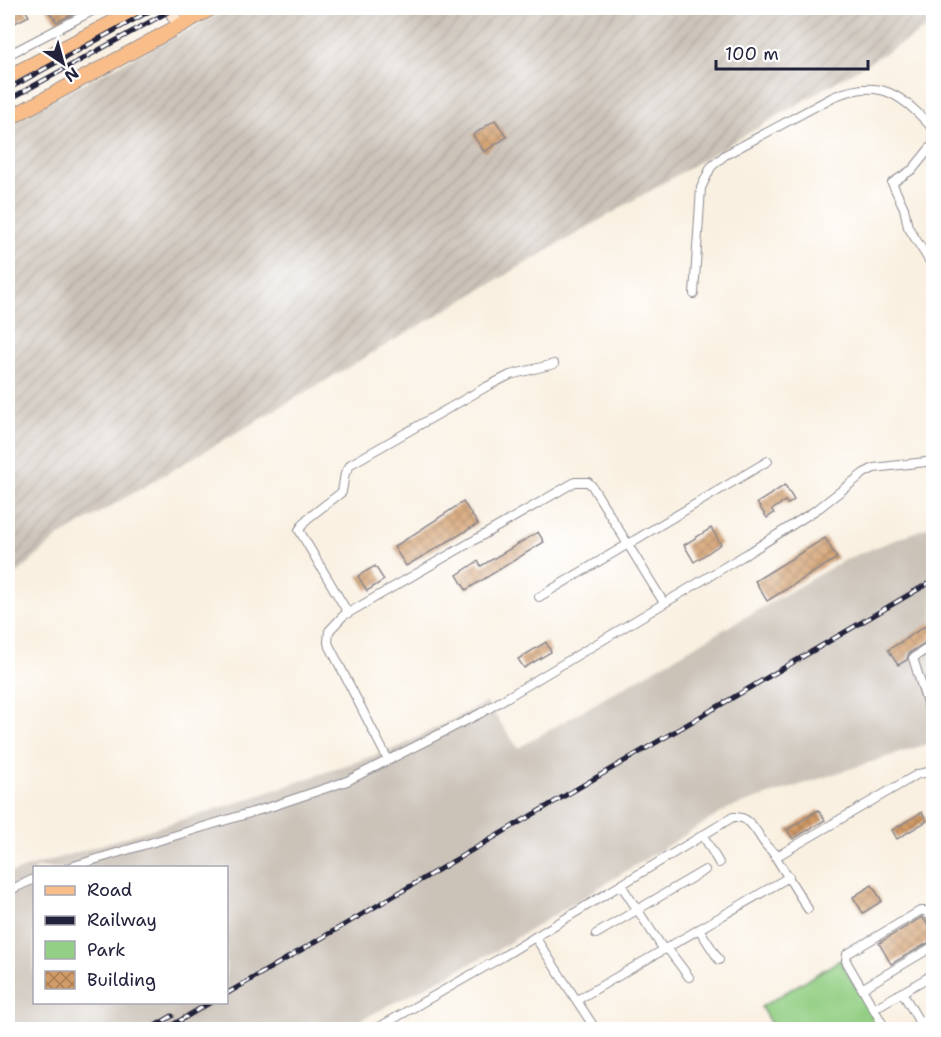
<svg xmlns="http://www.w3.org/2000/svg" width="941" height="1037" font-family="'Shantell Sans',sans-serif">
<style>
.industrial{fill:url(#industrial-furrows)}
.railway{fill:#cbc2b8;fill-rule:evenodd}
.park{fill:#93cf84;stroke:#5a7860;stroke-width:1.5}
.building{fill:url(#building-cross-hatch)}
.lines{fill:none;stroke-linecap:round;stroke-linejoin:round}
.street-casing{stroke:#8e898e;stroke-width:10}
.secondary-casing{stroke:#8e898e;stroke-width:14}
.primary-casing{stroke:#8e898e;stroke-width:16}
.street{stroke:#fff;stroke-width:8}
.secondary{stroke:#fce5d0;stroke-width:12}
.primary{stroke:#f8bd89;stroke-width:14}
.rail-casing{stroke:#22223b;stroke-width:5}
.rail{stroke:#fff;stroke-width:3;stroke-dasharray:9;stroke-linecap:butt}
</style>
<defs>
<pattern id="industrial-furrows" width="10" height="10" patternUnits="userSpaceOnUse" patternTransform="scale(1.5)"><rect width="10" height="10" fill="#cbc2b8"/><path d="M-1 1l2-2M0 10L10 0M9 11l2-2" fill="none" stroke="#aea69f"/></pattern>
<pattern id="building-cross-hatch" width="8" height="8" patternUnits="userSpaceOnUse" patternTransform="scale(1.5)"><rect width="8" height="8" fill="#d19b67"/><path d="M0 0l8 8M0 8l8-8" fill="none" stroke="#a97e56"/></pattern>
</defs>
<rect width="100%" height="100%" fill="#fff"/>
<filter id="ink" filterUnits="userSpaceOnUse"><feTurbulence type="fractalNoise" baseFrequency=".0167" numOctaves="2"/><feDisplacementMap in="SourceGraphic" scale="12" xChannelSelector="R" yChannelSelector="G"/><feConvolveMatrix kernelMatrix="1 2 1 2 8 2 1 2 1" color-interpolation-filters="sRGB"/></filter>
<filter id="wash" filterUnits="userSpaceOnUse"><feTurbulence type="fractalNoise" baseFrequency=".008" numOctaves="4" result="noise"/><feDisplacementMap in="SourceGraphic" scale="24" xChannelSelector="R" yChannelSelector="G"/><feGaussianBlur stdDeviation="1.35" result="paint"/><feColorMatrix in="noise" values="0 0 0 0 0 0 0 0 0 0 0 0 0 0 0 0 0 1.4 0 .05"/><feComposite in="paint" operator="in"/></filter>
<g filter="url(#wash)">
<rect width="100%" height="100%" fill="#f9f0e1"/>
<path class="industrial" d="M230,8H933V25L58,537L8,582V122Z"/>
<path class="railway" d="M933,525V742L729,808L497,950L343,1029H8V875L10,873L236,803L399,747L486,702L518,748L846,559ZM34,868H226V1002H34Z"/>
<path class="park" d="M840,960L881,1029H774L761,1007Z"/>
<g id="blocks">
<g class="building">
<path d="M8,8H24L29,16L15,23Z"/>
<path d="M46,8H85L57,22Z"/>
<path d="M495,120L507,137L484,152L473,135Z"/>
<path d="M785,485L794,500L788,504L785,501L772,510L774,513L767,518L757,503Z"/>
<path d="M463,502L478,524L406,566L394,547Z"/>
<path d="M711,528L721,544L694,562L684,545Z"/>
<path d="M538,532L544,542L466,590L457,575L478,561L481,566Z"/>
<path d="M825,538L837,558L767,601L755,581Z"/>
<path d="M375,566L384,580L367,591L358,576Z"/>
<path d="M933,621V638L909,653L907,660L898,665L888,650Z"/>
<path d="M546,642L551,652L524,668L518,659Z"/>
<path d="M818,810L825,820L793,839L787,830Z"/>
<path d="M922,812L927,821L897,839L892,830Z"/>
<path d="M872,885L882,901L863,913L853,897Z"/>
<path d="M922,917L933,931V940L891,964L879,943Z"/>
</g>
</g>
</g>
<g filter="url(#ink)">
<use href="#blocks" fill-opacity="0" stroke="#8e898e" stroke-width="1.5"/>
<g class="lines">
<g class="street-casing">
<g id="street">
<path d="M8,55L98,8"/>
<path d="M934,143L913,169L892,183L904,208L908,227L934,268"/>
<path d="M694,294L701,188L711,167L725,155L833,97C881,77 902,95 934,130"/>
<path d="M539,597L768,461"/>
<path d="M348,613L299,530L307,519L342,492L345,473L351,464L486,387L510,375L554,364"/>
<path d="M934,644L913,658L934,725"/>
<path d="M388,760L328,643L329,631L343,616L575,482H588L592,486L664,603"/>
<path d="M703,835L719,863"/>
<path d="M773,853L808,909"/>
<path d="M67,868L273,806L347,781L481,713L753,550L819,508L864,473L874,468L934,461"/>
<path d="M621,885L664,950"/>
<path d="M8,891L34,879"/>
<path d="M699,929L719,960"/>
<path d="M596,934L705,870"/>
<path d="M535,937L596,1030"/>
<path d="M667,948L689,977"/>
<path d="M928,977L934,986"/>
<path d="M863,988L934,946"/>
<path d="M902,992L920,1023"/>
<path d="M577,1000L789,877"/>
<path d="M875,1008L934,974"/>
<path d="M374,1030L497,960L733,817C758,815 758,848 779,855L918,774L934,771"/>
<path d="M886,1030L846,961L847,954L920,911H926L934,922"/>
<path d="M908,1030L934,1015"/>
</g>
</g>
<g class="secondary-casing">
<g id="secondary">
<path d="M169,8L179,26"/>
<path d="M184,8L190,20"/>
</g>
</g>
<g class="primary-casing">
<g id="primary">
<path d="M8,77L140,8"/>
<path d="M8,119L212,8"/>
</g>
</g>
<use href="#street" class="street"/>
<use href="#secondary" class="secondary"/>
<use href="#primary" class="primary"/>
<g class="rail-casing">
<g id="rail">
<path d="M8,89L155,8"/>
<path d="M8,100L175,8"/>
<path d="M226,994L934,580"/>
<path d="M148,1030L172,1016"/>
<path d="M164,1030L211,1002"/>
</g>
</g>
<use href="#rail" class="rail"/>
</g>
</g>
<rect width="941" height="1037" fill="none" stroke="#fff" stroke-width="30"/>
<rect x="33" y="866" width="195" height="138" fill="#ffffff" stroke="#a7a7b1" stroke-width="1.5"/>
<rect x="45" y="886" width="30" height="9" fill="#f8bd89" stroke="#a7a7b1" stroke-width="1.5"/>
<text x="87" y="896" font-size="18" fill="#22223b">Road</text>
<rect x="45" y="916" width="30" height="9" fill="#22223b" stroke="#a7a7b1" stroke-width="1.5"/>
<text x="87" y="926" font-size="18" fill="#22223b">Railway</text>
<rect x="45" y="941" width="30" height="18" fill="#93cf84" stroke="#a7a7b1" stroke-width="1.5"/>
<text x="87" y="956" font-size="18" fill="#22223b">Park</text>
<rect x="45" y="971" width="30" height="18" fill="url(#building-cross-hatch)" stroke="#a7a7b1" stroke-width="1.5"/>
<text x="87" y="986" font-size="18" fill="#22223b">Building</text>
<g transform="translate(63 63) rotate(144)" stroke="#ffffff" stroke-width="4.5" paint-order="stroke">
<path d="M0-4.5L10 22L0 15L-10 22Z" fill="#22223b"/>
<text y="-9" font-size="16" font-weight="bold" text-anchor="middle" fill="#22223b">N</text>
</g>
<path d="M716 60v9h152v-9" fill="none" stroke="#22223b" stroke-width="3"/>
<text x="725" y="60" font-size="18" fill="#22223b" stroke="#ffffff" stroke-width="4.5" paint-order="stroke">100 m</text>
</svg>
